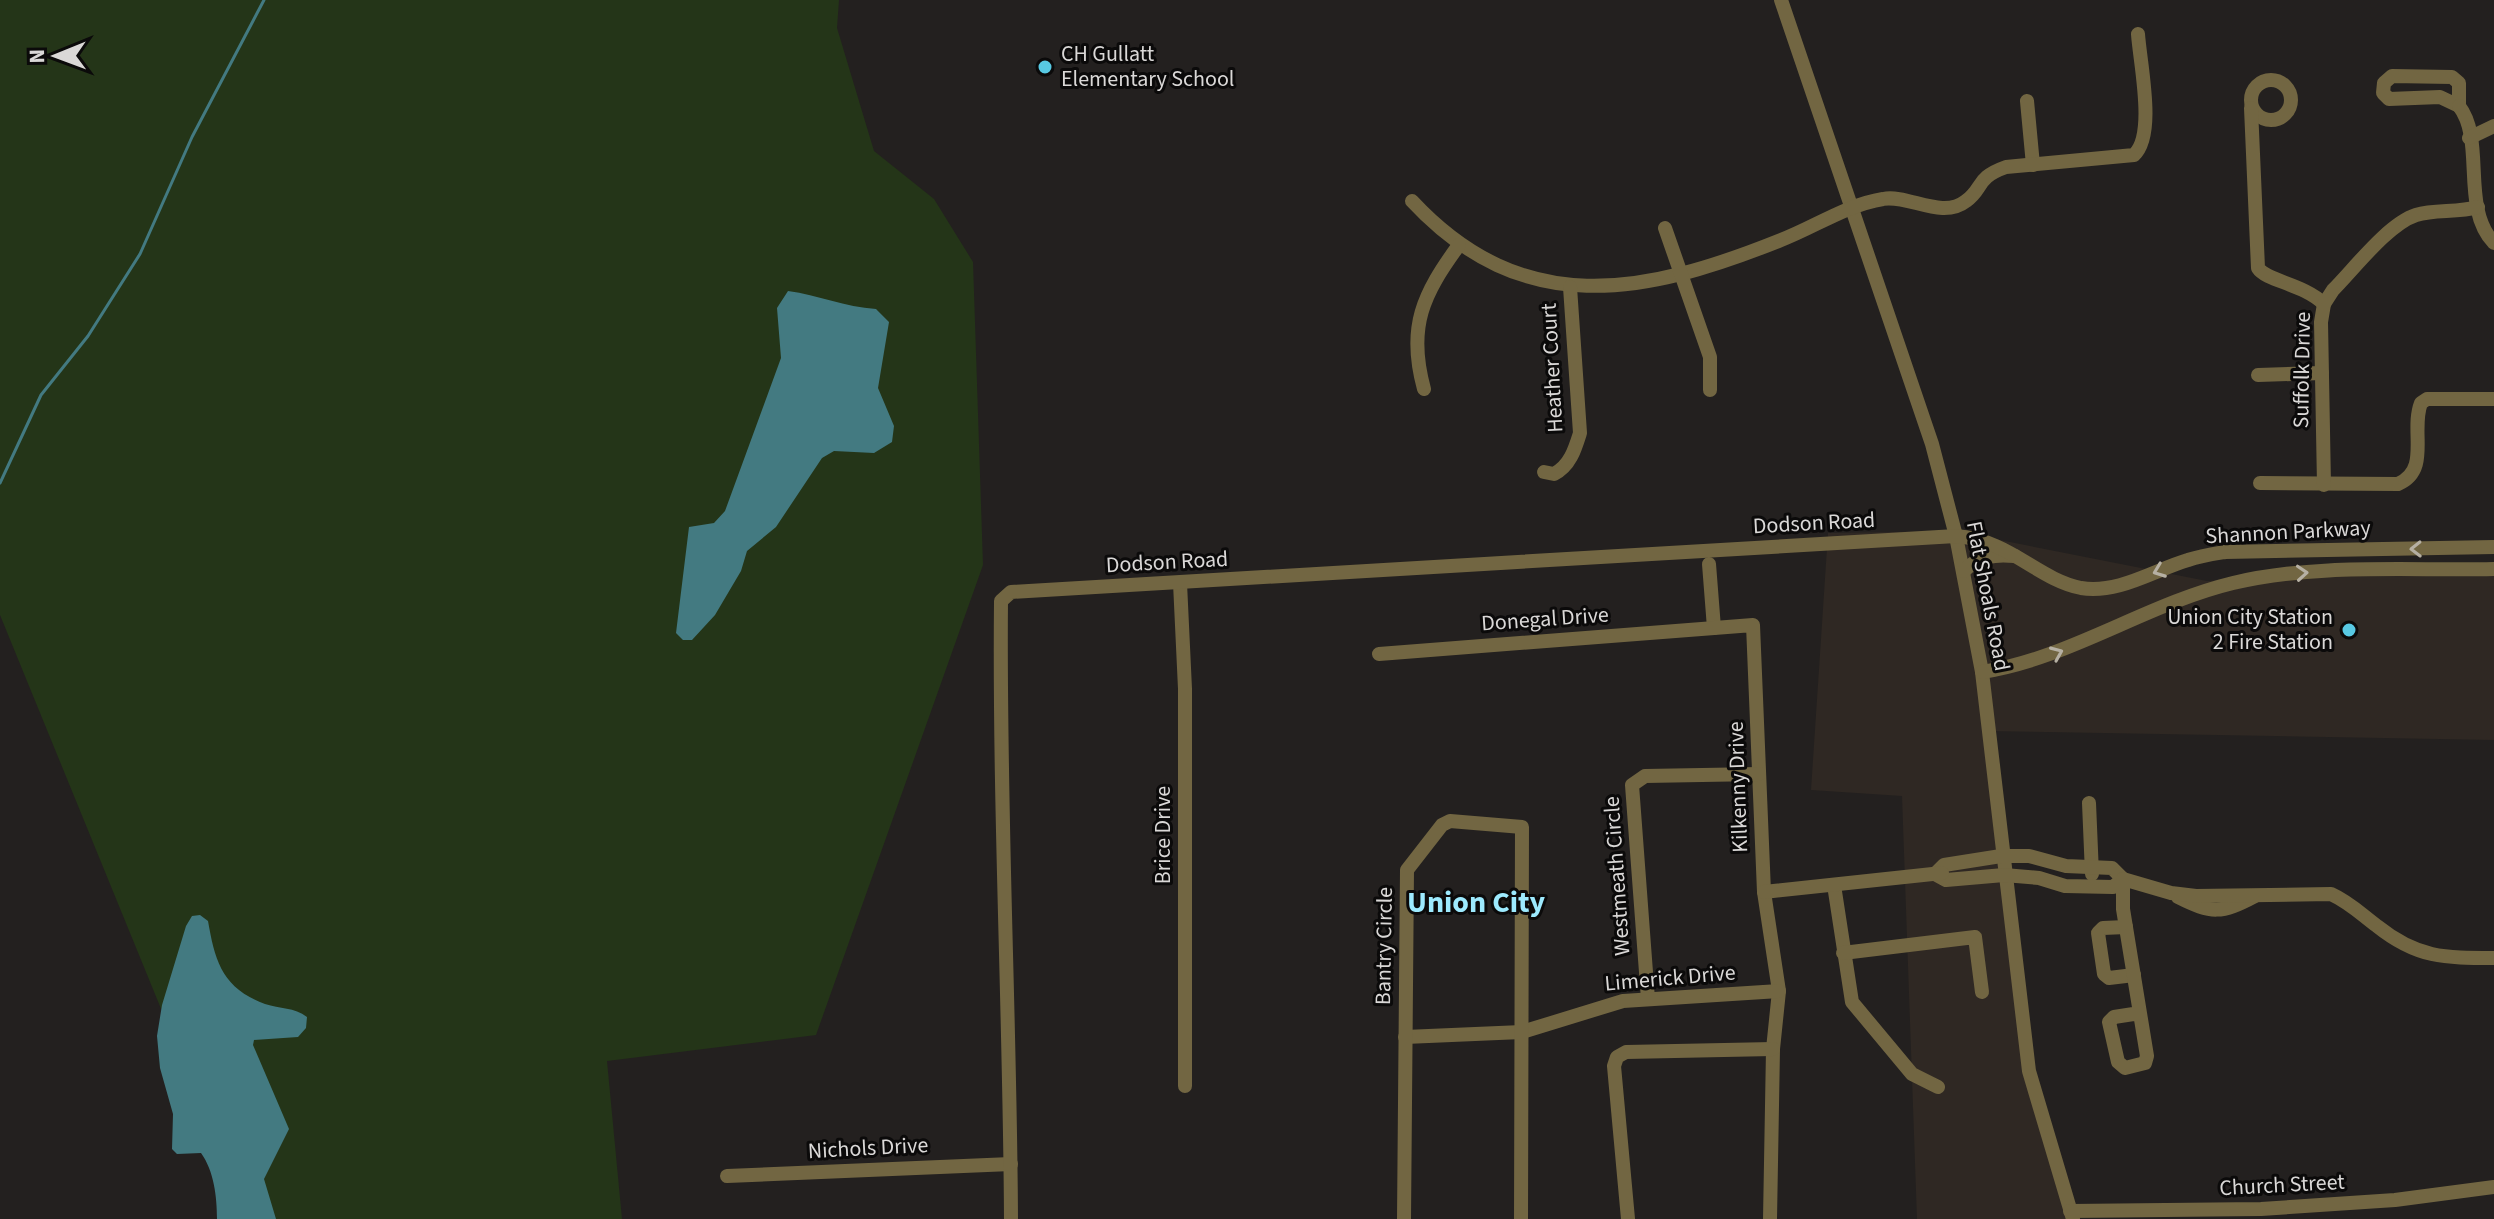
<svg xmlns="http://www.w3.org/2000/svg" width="2494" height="1219" font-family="'Source Sans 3',sans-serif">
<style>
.built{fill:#2f2823}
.green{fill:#243518}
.water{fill:#437a81}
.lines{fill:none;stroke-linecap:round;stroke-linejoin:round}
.stream{stroke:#437a81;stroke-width:3}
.minor{stroke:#726642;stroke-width:14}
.oneway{stroke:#b6b0a3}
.poi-dot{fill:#58c9e3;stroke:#0b0a0a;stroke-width:3}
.labels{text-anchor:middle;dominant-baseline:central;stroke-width:6;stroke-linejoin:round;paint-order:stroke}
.poi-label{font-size:22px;fill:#dad8d7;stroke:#0b0a0a;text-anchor:start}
.street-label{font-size:22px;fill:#dad8d7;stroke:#0b0a0a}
.district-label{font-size:30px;font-weight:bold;fill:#9deafe;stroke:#0b0a0a}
</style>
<rect width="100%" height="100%" fill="#23201f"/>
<path class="built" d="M1954,531L2207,581L2494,562V740L1985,731L2027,1073L2070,1219H1917L1902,796L1811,790L1828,533Z"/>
<path class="green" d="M0,0H839L837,28L874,151L934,199L973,262L983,565L816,1035L607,1061L622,1219H247L0,615Z"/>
<g class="water">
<path d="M788,291C818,295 845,307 876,309L889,322L878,388L894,426L892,442L874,453L834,451L822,458L776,527L747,551L741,571L715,615L692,640H683L676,633L689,527L714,523L725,511L781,358L777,308Z"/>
<path d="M200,915L208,921C215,961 222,988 265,1004C280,1009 294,1007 307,1017L306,1028L298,1037L254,1040L253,1045L289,1129L264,1179L276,1219H217C217,1197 214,1171 201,1153L177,1154L172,1149L173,1114L160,1068L157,1036L162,1005L186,926L192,916Z"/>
</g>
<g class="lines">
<path class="stream" d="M0,483L41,395L88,336L140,254L192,137L264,0"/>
<g class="minor">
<path d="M1781,0L1932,444L1956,536L1982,672L2029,1071L2073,1219"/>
<path d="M2392,76L2452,77L2459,83V106L2440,97L2389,99L2383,93L2384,83Z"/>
<circle cx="2271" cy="100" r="20"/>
<path d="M2027,101L2033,165"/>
<path d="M2459,106C2486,141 2460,207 2494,243"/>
<path d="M2251,108L2258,268C2266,281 2304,284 2324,304"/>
<path d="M2469,138L2494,126"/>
<path d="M1412,201C1523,320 1644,295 1781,240C1815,227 1846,205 1883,199C1908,194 1942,220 1966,201C1984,188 1975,178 2006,167L2134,155C2156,135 2140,64 2138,34"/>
<path d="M1665,228L1710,357V390"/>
<path d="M2258,375L2322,373"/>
<path d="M1424,389C1407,327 1423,294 1459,245"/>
<path d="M1544,472L1554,474C1570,466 1575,449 1580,433L1570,287"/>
<path d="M2260,483L2398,484C2431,470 2410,431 2421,403L2427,399H2494"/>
<path d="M2324,485L2321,322L2324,304L2333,290C2354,269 2388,224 2416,215C2435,209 2457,213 2478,207"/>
<path d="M1709,564L1714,628"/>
<path d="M1964,571C1978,556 1995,554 2015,556"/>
<path d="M1180,583L1185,689V1086"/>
<path d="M1379,654L1753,625L1764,892L1779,991L1773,1049L1770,1219"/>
<path d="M1982,672C2071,658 2146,604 2233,583C2317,563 2409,571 2494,569"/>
<path d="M2089,803L2092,874"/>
<path d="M2001,856H2029L2066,866L2112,868L2123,879L2113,887L2065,886L2039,878L2004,875L1946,880L1935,874L1944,865Z"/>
<path d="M1834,885L1852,1002L1912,1074L1938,1087"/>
<path d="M1764,892L1942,873"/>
<path d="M2178,897C2212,914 2221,914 2255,896"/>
<path d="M2126,927L2103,928L2098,933L2104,974L2109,978L2134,975"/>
<path d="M1843,953L1975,937L1982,992"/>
<path d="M1648,999L1632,785L1645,776L1759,774"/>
<path d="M2140,1013L2114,1017L2109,1022L2118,1062L2125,1068L2145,1063L2147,1056L2123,909V879L2171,893L2196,896L2331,894C2349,902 2361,914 2377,926C2417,958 2444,958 2494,958"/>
<path d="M1405,1037L1522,1032L1623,1001L1779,991"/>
<path d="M727,1176L1011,1164"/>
<path d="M2070,1211L2261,1209L2395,1200L2494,1187"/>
<path d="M1011,1219C1010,1013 999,807 1001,601L1011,592L1956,536C2010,540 2037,579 2081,588C2119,594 2154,570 2188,560C2200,556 2213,554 2225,552L2494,547"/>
<path d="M1404,1219L1407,870L1442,825L1450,821L1522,827L1521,1219"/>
<path d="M1628,1219L1614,1066L1617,1057L1626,1052L1773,1049"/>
</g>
</g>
<defs><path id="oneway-chevron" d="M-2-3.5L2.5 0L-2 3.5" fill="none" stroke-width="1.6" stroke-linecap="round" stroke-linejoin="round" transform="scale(2)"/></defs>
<g class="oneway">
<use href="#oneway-chevron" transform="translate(2416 549) rotate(179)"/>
<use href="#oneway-chevron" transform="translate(2159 571) rotate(159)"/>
<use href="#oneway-chevron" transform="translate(2302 573) rotate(-4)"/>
<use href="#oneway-chevron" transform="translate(2057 653) rotate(-23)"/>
</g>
<g class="poi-dot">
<circle cx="1045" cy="67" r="8"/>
<circle cx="2349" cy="630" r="8"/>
</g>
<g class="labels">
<g class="poi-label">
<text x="1061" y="54">CH Gullatt<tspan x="1061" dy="25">Elementary School</tspan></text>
<text x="2333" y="617" text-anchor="end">Union City Station<tspan x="2333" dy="25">2 Fire Station</tspan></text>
</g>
<g class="street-label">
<text transform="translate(1552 368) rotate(-93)">Heather Court</text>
<text transform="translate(2302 370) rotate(-89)">Suffolk Drive</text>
<text transform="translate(1814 523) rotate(-3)">Dodson Road</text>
<text transform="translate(2288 532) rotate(-3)">Shannon Parkway</text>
<text transform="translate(1167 562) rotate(-3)">Dodson Road</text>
<text transform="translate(1988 596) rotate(79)">Flat Shoals Road</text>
<text transform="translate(1545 619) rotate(-4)">Donegal Drive</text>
<text transform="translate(1738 787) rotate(-92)">Kilkenny Drive</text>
<text transform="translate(1163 835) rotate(-90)">Brice Drive</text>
<text transform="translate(1617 876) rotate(-94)">Westmeath Circle</text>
<text transform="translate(1384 946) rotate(-89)">Bantry Circle</text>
<text transform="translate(1670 978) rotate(-5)">Limerick Drive</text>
<text transform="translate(868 1148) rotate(-3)">Nichols Drive</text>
<text transform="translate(2282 1185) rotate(-3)">Church Street</text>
</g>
<g class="district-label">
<text x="1476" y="902">Union City</text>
</g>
</g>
<g transform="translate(56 56) rotate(269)" stroke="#0b0a0a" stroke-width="6" paint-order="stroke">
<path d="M0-6L14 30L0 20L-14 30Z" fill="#dad8d7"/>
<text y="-12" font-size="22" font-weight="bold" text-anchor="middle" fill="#dad8d7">N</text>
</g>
</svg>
